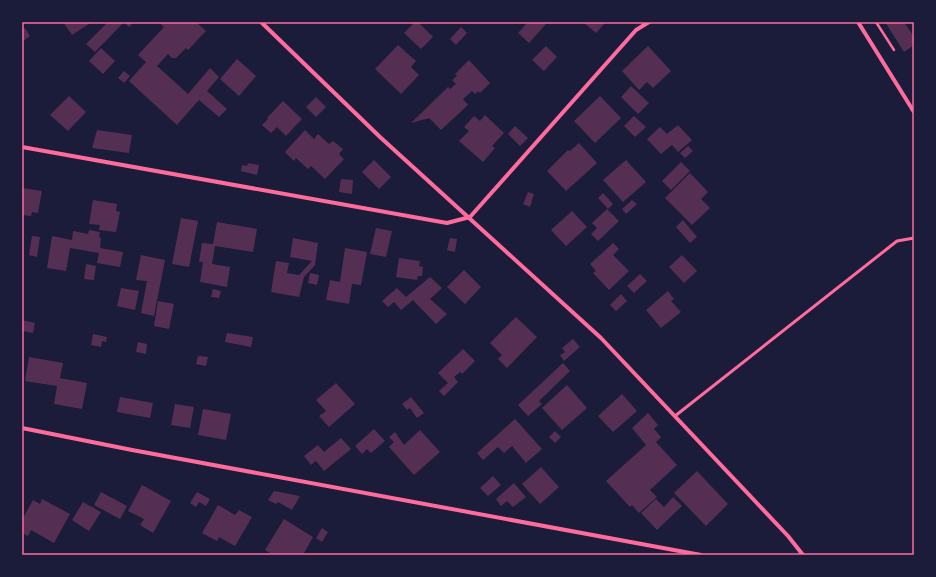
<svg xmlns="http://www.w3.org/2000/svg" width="936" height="577" font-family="Figtree,sans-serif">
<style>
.building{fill:#542f53}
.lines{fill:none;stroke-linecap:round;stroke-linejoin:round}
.path{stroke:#ff6b9d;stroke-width:2.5}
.service{stroke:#ff6b9d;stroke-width:3}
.minor{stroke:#ff6b9d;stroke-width:4}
.neatline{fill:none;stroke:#ff6b9d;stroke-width:1.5}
</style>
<rect width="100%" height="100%" fill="#1b1b3a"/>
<g class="building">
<path d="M63,22H92L72,35Z"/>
<path d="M108,22H134L129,27L124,22L95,52L86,44Z"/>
<path d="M158,22H196L206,31L188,50L186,48L176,58H172L168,54L157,66L188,94L210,68L219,77L207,91L227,109L219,117L199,100L177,125L129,81L146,62L138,55L164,27Z"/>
<path d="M415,22H418L433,37L421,49L404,33Z"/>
<path d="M528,22H544L546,24L529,43L518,33Z"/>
<path d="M583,22H606L596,33Z"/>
<path d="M885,22H904L914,37V45L904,52Z"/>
<path d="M461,27L467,33L456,45L450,39Z"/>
<path d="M25,28L30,36L22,42V30Z"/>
<path d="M398,45L416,61L411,67L419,75L401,94L375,69Z"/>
<path d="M546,46L557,57L544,71L532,60Z"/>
<path d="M648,46L671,71L653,88L647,82L639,90L622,71Z"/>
<path d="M101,48L115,61L103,74L89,61Z"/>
<path d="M237,59L256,76L239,96L220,79Z"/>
<path d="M469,60L490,83L480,93L478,91L475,94L472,91L463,99L468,105L441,130L429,118L411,123L448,87L450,89L456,84L452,80L457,76L455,74Z"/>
<path d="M124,71L130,76L124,83L118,78Z"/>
<path d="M631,86L649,103L638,114L621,97Z"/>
<path d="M69,96L86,112L68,131L50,115Z"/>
<path d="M600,96L621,118L595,143L574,121Z"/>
<path d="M316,97L326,107L316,117L306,107Z"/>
<path d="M283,101L302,119L286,136L277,127L271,133L262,125L268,119L267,118Z"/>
<path d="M485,115L504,133L492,146L495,148L483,162L459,141L469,131L464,127L474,116L480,121Z"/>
<path d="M634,116L646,127L635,137L624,126Z"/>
<path d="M678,125L692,140L678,152L672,145L661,154L647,139L660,127L667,134Z"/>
<path d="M515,126L528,138L520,146L508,134Z"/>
<path d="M97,130L132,135L129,153L92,148Z"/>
<path d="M305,130L314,139L318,134L329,144L333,141L343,149L339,154L344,159L325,179L311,166L308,169L296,158L294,161L285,152Z"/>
<path d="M579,143L597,163L566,191L547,171L568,150L570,151Z"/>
<path d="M688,146L693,151L685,158L680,153Z"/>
<path d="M374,160L391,177L379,189L362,172Z"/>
<path d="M626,160L646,182L623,202L603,180Z"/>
<path d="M681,162L690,171L671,190L662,181Z"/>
<path d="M248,163L259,165L257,175L241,171L242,165L247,166Z"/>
<path d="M690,173L708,192L701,199L710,208L692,225L665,198Z"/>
<path d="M341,179L353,180L352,194L339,192Z"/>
<path d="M22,188L42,191L38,213L32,212L31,216L22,215Z"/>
<path d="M528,192L534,194L530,207L523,204Z"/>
<path d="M603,193L613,204L608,209L598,198Z"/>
<path d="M93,200L117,204L116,211L120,212L116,232L99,230L100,225L89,224Z"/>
<path d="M632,200L637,204L626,214L622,209Z"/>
<path d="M607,209L619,221L598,241L591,234L597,228L592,223Z"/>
<path d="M572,211L587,227L566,246L551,230Z"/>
<path d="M181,218L198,221L189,267L172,264Z"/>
<path d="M683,220L697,237L690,243L676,227Z"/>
<path d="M217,222L257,229L253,252L215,246L212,264L230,267L227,287L200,282L203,262H199L202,243L213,244Z"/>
<path d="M376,228L392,231L386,257L370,254Z"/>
<path d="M89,230L100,232L99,237L101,238L100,248L123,252L120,267L97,263L99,253L70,248L66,271L47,268L52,236L72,240L73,231L88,234Z"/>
<path d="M32,236L40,237L37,257L29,255Z"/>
<path d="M293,238L318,243L315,265L304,277L299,297L271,292L276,261L289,263L287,273L299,275L312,261L290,257Z"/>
<path d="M450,238L457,239L455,252L447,250Z"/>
<path d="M613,243L619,249L613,255L629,271L609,290L593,273L596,271L590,264Z"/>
<path d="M345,248L367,252L361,285L352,284L349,304L326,300L330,280L340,282Z"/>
<path d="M141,255L165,260L154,316L141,313L147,281L136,280Z"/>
<path d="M682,255L697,271L684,283L669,267Z"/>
<path d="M399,258L420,261L419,266L423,267L422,276H418L417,280L396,277Z"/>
<path d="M86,264L96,266L94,280L84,279Z"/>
<path d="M464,270L481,287L465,304L447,287Z"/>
<path d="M310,273L319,275L317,285L308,283Z"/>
<path d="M640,274L647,281L634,293L627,286Z"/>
<path d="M430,277L442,288L430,299L447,314L436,324L413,300L401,310L394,302L388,307L382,301L397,288L406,297Z"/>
<path d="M121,288L139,291L135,310L117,306Z"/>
<path d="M213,289L221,291L219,298L211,297Z"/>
<path d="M668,291L674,299L671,301L681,312L661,328L646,310Z"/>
<path d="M621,294L627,301L616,311L610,305Z"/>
<path d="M158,301L174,304L169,329L154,326Z"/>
<path d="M516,317L537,337L507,368L498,359L502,355L490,343Z"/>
<path d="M22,320L35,323L33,333L22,331Z"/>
<path d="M227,333L253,337L251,347L225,342Z"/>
<path d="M93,334L107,337L106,342L102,341L101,347L91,345Z"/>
<path d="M573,339L580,347L564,361L560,355L565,352L562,348Z"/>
<path d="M138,342L147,344L146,354L136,352Z"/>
<path d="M463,349L475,361L462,374L460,372L454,377L458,382L444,396L439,391L448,383L438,373Z"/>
<path d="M198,356L208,357L206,366L196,364Z"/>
<path d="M29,357L63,363L60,378L87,383L82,409L54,404L57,386L25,381Z"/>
<path d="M563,363L570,371L539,401L542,404L528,416L518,405Z"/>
<path d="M336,383L355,404L329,427L319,416L326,411L316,400Z"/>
<path d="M567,385L587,408L562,430L542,408Z"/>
<path d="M622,394L637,411L613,432L598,416Z"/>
<path d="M120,397L153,403L150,418L117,412Z"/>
<path d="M411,397L424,413L417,418L410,408L407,410L402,404Z"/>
<path d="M175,404L194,407L190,428L171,425Z"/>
<path d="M203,409L231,414L226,440L198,435Z"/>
<path d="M648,413L658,425L654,429L661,437L656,442L677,465L650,490L657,497L639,513L632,505L630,507L606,481L646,445L632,428Z"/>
<path d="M515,419L542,449L526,463L512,446L504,453L498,447L483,460L477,453Z"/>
<path d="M374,429L385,441L371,453L367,449L362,454L355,446Z"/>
<path d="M420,430L440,452L414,475L389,447L394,442L389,437L395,432L404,445Z"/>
<path d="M555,431L561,437L555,443L549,437Z"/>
<path d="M341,438L351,449L324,471L316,461L311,465L304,456L318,445L324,452Z"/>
<path d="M541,467L559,487L540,504L522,484Z"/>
<path d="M697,471L728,504L706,526L674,493Z"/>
<path d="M493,476L501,485L488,496L480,488Z"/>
<path d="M514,483L526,497L513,507L507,501L501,506L496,499Z"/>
<path d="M142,485L171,501L153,533L140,525L144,519L128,511Z"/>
<path d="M274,491L284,493L300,496L292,510L278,502L276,504L268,500Z"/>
<path d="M101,492L127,506L120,519L94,505Z"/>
<path d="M197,492L210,499L206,506L199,502L196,507L190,503Z"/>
<path d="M673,497L682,506L657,530L641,513L656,499L664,507Z"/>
<path d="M42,499L70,514L54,543L31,530L28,536L22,533V520L33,500L40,504Z"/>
<path d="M83,502L101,512L89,531L72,520Z"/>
<path d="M218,505L235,515L239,510L252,517L235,546L219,537L217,541L202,533Z"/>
<path d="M284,519L313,537L303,555H274L265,550Z"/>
<path d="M322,528L328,532L322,542L316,538Z"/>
</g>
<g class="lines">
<path class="path" d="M876,22L894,50"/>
<path class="service" d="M675,416L897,241L914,238"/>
<g class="minor">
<path d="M261,22L380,137L601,338L788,536L803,555"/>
<path d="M858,22L914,112"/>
<path d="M22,147L447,223L470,217"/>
<path d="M470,217L636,30L649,22"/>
<path d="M22,428L132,450L701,555"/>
</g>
</g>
<rect width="936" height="577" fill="none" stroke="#1b1b3a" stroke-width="46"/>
<rect x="23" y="23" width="890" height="531" class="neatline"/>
</svg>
